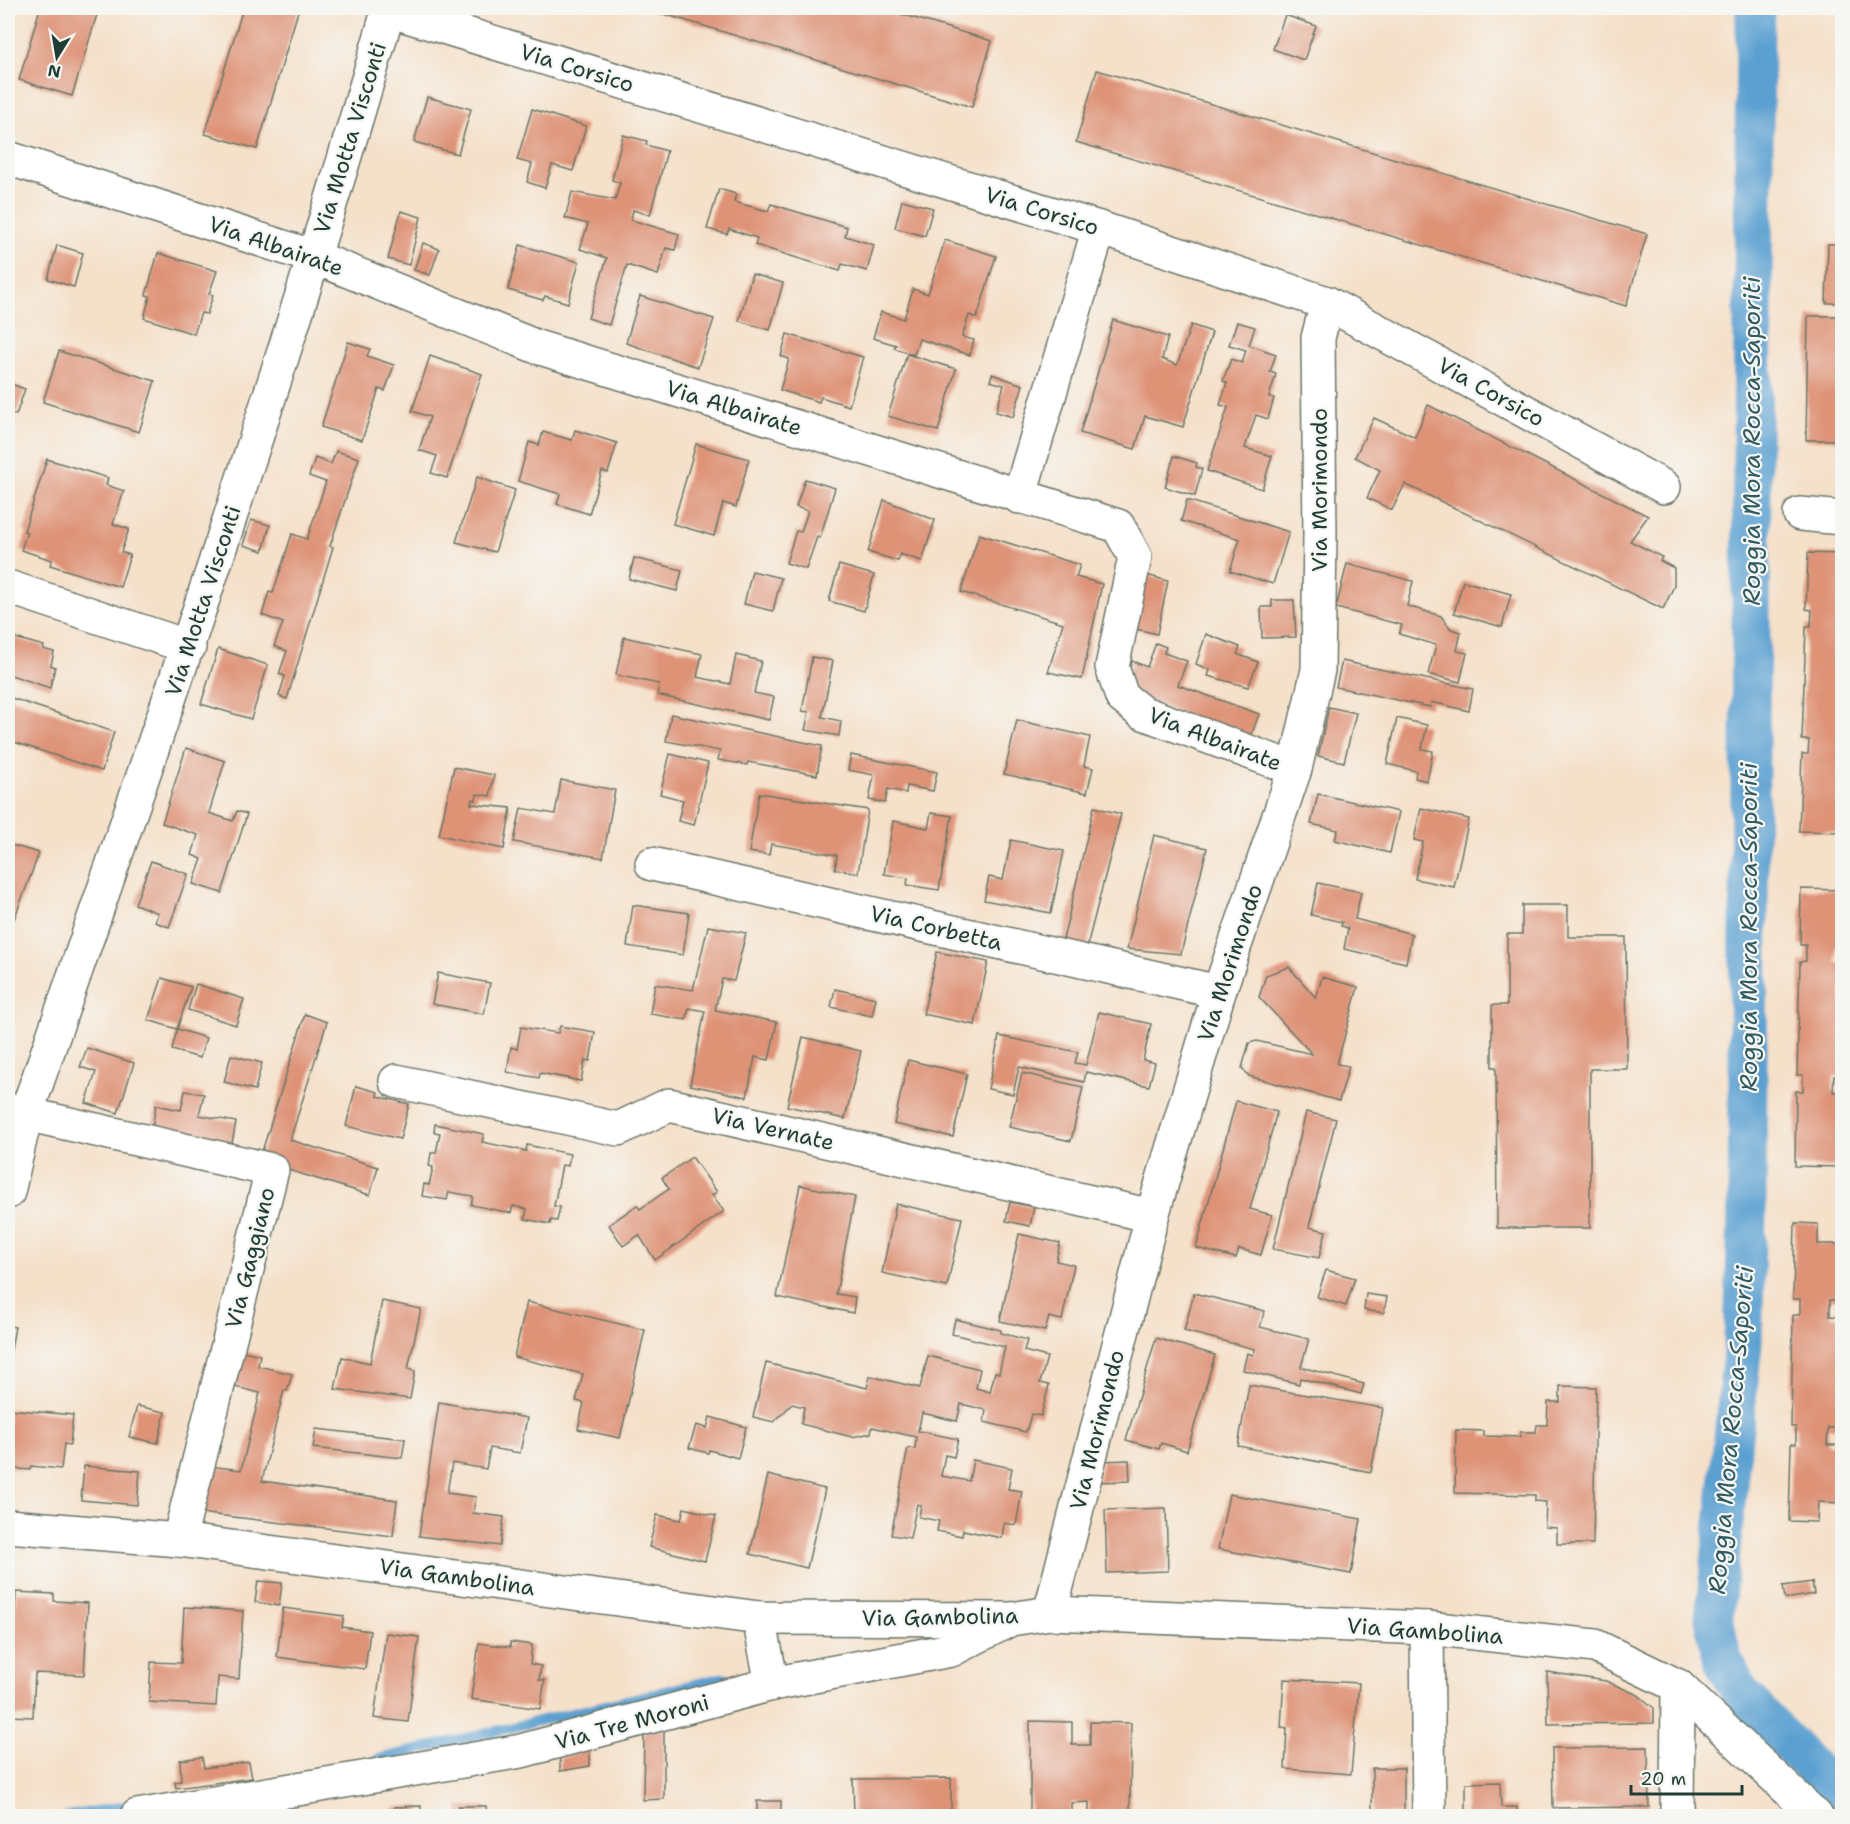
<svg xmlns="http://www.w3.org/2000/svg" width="1850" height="1824" font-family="'Shantell Sans',sans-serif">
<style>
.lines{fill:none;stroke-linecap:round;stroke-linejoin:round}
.stream{stroke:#5ca0d1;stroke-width:10}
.canal{stroke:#5ca0d1;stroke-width:39}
.building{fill:#de9377}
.minor-casing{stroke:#6a7668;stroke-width:36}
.minor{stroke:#fff;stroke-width:33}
.labels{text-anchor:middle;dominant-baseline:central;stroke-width:4.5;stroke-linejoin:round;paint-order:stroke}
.street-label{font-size:22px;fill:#1f3d34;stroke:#f6f6f2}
.water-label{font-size:24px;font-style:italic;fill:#315b63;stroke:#f6f6f2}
</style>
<rect width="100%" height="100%" fill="#f6f6f2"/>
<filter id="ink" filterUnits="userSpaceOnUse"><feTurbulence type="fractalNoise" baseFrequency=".0167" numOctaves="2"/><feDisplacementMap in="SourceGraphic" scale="12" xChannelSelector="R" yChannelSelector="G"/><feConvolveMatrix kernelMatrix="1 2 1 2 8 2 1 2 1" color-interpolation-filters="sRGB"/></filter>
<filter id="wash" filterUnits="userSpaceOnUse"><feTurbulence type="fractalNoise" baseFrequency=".008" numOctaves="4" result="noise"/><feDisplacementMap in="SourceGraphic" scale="24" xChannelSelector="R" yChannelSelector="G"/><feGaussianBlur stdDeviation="1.35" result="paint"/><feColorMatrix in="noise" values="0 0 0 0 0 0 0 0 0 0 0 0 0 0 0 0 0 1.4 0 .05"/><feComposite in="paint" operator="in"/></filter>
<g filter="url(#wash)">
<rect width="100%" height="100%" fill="#f5e0c9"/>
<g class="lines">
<g class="stream">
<path d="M378,1759L724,1677"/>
<path d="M68,1816L139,1804"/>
</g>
<path class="canal" d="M1755,8L1747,1213L1743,1343L1714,1618L1722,1658L1741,1694L1842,1799"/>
</g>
<g id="blocks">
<g class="building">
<path d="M40,8H99L72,96L19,80Z"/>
<path d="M243,8H299L257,149L205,134Z"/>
<path d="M644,8H881L992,41L972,107Z"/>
<path d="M1285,15L1316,26L1304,60L1273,49Z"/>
<path d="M1097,70L1647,234L1626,306L1076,142Z"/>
<path d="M427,97L471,109L458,154L414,142Z"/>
<path d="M532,109L586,126L573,171L552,165L545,188L527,182L532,164L517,160Z"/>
<path d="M623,135L647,141L646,145L667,151L650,215L633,210L631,220L679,234L675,250L666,248L658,275L627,265L609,325L588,318L607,258L580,249L588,224L565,218L572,192L615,200L620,183L612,180Z"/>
<path d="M719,189L736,194L734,202L768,211L771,204L847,227L845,236L874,245L867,271L842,264L840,271L755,245L757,238L729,229L727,234L707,229Z"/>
<path d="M902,200L933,208L925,236L895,228Z"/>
<path d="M401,211L421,217L409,265L388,259Z"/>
<path d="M945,240L996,256L977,318L969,315L962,337L974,340L970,355L919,339L914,355L894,348L896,345L873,338L881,312L904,319L913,289L928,294Z"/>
<path d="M423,243L439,249L430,275L414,270Z"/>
<path d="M1828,244H1842V303H1826Z"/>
<path d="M57,245L83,253L74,287L48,279Z"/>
<path d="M520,245L579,262L568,303L545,296L543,300L508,290Z"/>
<path d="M158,253L217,271L209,294L213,295L207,314L201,313L194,334L144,318L150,296L146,295Z"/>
<path d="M752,274L783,283L770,330L739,321Z"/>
<path d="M640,296L714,319L698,367L626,343Z"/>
<path d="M1808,316H1842V440H1806Z"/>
<path d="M1113,320L1168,337L1162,359L1177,365L1191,325L1212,332L1183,427L1145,416L1135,449L1080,433Z"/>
<path d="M1237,322L1255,327L1249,345L1276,354L1270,372L1276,374L1269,397L1274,398L1268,419L1256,415L1245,448L1272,456L1262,489L1207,471L1228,407L1220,405L1227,383L1223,381L1231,359L1242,363L1246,350L1229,345Z"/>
<path d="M787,334L863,357L849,406L821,397L819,402L780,390L789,359L781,356Z"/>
<path d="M348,342L370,349L367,356L394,365L385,391L379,389L362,440L321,427Z"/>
<path d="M59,351L155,381L139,432L43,402Z"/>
<path d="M907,354L956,369L938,431L888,416Z"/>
<path d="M430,356L482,374L447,478L431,473L437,456L419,450L430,417L412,411Z"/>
<path d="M992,374L1023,385L1013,417L996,412L1004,385L990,381Z"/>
<path d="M8,383L25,389L16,415L8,412Z"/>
<path d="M1428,405L1648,516L1630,541L1662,557L1660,561L1674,568V586L1663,609L1405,484L1392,510L1367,498L1380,470L1355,457L1374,418L1415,437Z"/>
<path d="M575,430L617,443L608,473L602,471L589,514L557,504L560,494L518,481L529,442L539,445L543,432L572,440Z"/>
<path d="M696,444L749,459L736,507L723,503L714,536L673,524Z"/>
<path d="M336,451L359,458L330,546L333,547L287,699L279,696L285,676L279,674L287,651L274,646L283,623L262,615L269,592L273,593L292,534L307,539L326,482L309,476L315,458L331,464Z"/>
<path d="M1174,456L1197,463L1196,467L1202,469L1195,496L1165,487Z"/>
<path d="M47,459L108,478L106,485L124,491L113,524L129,529L121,552L130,555L120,587L50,565L52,560L21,550L27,532L24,531Z"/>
<path d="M477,477L515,490L495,552L456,542Z"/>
<path d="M805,479L835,488L820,538L817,537L806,569L786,563L796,531L801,532L808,511L796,507Z"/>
<path d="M884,500L935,520L922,561L900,554L898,561L868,552Z"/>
<path d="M1187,500L1289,532L1273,584L1230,571L1240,539L1181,521Z"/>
<path d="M251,520L270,525L263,551L243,545Z"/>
<path d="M979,534L1080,565L1076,577L1102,584L1082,679L1048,672L1063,623L961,592Z"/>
<path d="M1808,553L1842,554L1840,756H1842V832L1799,831L1802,754H1808L1809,740H1802L1806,626H1811L1812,610L1806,609Z"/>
<path d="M634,558L682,570L677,591L629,579Z"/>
<path d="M1347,564L1413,581L1407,606L1441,616L1451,629L1461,632L1457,651L1467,653L1460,682L1428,674L1436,645L1399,634L1402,625L1336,608Z"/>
<path d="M839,565L874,575L864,611L829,601Z"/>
<path d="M752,571L781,578L773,611L744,604Z"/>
<path d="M1143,574L1168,581L1157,634L1128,627Z"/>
<path d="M1463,581L1511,594L1502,627L1454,613Z"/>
<path d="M1272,600H1294L1296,637L1262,638L1261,607H1272Z"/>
<path d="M1206,634L1240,647L1237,654L1258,662L1248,687L1208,676L1210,670L1196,664Z"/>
<path d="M8,636L44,646L43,649L54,652L51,665L55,667L50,688L8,674Z"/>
<path d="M624,637L702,654L697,677L730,684L736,655L761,661L754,693L774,697L769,720L657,695L659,684L616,675Z"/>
<path d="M1156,643L1166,647L1164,653L1187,661L1178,685L1259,714L1249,742L1122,689L1132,661L1147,667Z"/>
<path d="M218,649L268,665L251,719L201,704Z"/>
<path d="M812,657L833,661L822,717L841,721L839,736L805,730L809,712L802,711Z"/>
<path d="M1342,661L1473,689L1469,711L1431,702L1430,707L1336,687Z"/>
<path d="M8,697L114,732L102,771L8,740Z"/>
<path d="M1329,707L1356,713L1344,762L1318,756Z"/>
<path d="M671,714L822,746L817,775L748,762L747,765L718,760L720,751L666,741Z"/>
<path d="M1397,718L1427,725L1422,749L1433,751L1427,781L1415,778L1416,771L1387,764Z"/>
<path d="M1017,720L1090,737L1084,766L1093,768L1087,793L1004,774Z"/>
<path d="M186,748L225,761L209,813L233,821L237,811L247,814L222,893L193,884L202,859L192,855L198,835L162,823Z"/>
<path d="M670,754L708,763L694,825L678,821L683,800L660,794Z"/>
<path d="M851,755L937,772L933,791L907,786L906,793L888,789L885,803L869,800L874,775L848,770Z"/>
<path d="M454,767L494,775L490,796L477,794L476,800L472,799L471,804L511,808L504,849L439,835Z"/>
<path d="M561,780L615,790L603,858L514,842L521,808L555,814Z"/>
<path d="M759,793L868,810L858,873L835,869L837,855L771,844L769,855L749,852Z"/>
<path d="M1318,794L1399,812L1390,853L1335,840L1338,830L1311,824Z"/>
<path d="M1094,807L1121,814L1086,950L1062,944Z"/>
<path d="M1421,808L1469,819L1454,887L1415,879L1423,842L1414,840Z"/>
<path d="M931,813L952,816L939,890L907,885L908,878L884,874L893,821L928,828Z"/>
<path d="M1154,835L1207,848L1181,954L1127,949Z"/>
<path d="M1011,840L1064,851L1051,913L984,900L989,877L1003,880Z"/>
<path d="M8,844L39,853L12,925L8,923Z"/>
<path d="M151,861L188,874L169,927L155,922L158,913L135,904Z"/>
<path d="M1318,883L1361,892L1355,919L1412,934L1406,963L1344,949L1348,928L1341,926L1342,922L1311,915Z"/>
<path d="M1801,889L1842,890V945H1837L1836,963H1842V1076H1834L1833,1092H1842V1167L1795,1166L1796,1091H1803V1075H1797L1800,962L1806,961V945H1800Z"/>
<path d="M633,905L689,913L683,955L627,946Z"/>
<path d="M1522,905H1568V937H1626L1627,1069H1590V1228H1497L1496,1067H1492V1005H1507V934H1522Z"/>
<path d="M708,926L746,933L734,981L722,979L715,1010L777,1022L769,1060L755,1057L747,1097L690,1085L705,1011L689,1008L686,1020L650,1014L655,984L693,990Z"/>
<path d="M937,952L988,962L975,1025L923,1014Z"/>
<path d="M1289,967L1316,998L1322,977L1358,987L1337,1064L1349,1066L1339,1101L1249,1076L1242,1068L1249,1043L1257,1041L1312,1054L1259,997L1266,975Z"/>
<path d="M438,973L490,983L484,1014L432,1004Z"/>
<path d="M162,978L191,987L177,1029L206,1038L200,1058L172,1050L177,1029L148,1020Z"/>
<path d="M196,984L244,999L236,1025L188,1010Z"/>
<path d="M835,989L876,998L872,1016L831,1007Z"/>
<path d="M1099,1012L1151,1024L1143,1060L1155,1063L1149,1086L1086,1072L1084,1082L1019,1067L1013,1094L988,1089L999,1036L1078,1052L1075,1063L1086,1065Z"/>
<path d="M305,1014L327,1022L290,1140L378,1167L370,1195L259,1161Z"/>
<path d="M560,1026L595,1032L590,1061L585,1060L581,1081L540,1073L539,1078L507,1072L511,1047L517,1049L521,1027L558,1033Z"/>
<path d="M803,1037L861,1051L845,1119L787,1106Z"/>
<path d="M87,1048L134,1063L118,1113L86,1103L96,1072L80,1067Z"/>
<path d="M231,1055L262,1063L255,1090L224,1082Z"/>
<path d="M908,1060L967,1074L953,1137L894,1124Z"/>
<path d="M1022,1073L1083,1087L1071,1141L1009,1127Z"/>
<path d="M356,1086L378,1092L377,1096L409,1104L400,1139L346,1126Z"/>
<path d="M185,1091L204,1094L199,1115L236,1122L230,1154L150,1139L156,1105L181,1110Z"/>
<path d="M1236,1101L1277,1112L1250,1209L1272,1215L1261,1255L1239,1249L1236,1258L1196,1248Z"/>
<path d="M1306,1112L1336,1119L1309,1227L1326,1231L1319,1258L1273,1249Z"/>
<path d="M435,1124L484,1134L482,1142L526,1151L527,1145L570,1154L568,1166L562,1165L554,1206L560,1207L557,1221L551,1220L550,1224L525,1219L527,1209L513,1206L511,1213L471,1205L473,1196L449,1192L447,1200L422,1196L424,1184L429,1185L433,1167L429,1166L431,1153H436L440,1133L434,1132Z"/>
<path d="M692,1157L717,1192L712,1195L724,1211L655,1260L639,1235L623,1246L609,1225L637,1205L640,1209L669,1189L662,1178Z"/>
<path d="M800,1185L855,1197L836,1294L855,1297L853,1313L777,1297Z"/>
<path d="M1010,1202L1034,1207L1030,1226L1006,1221Z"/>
<path d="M896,1204L962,1218L947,1287L882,1273Z"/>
<path d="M1795,1223L1818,1224V1244H1842V1300H1830V1316L1842,1317V1428H1828L1827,1445H1842V1503L1818,1502L1817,1522L1789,1521L1791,1444H1796V1427H1791L1793,1315H1800V1299H1793Z"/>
<path d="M1019,1234L1060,1243L1056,1261L1074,1265L1062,1320L1049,1317L1045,1331L1000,1321Z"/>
<path d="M1326,1270L1355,1278L1346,1306L1317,1297Z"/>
<path d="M1194,1293L1265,1311L1260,1327L1309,1339L1301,1367L1364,1384L1361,1394L1300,1378L1299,1384L1243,1370L1247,1353L1253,1355L1255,1349L1184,1331Z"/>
<path d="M1366,1294L1387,1297L1384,1313L1364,1310Z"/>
<path d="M382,1301L421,1309L408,1369L415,1371L410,1399L335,1389L342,1357L370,1363Z"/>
<path d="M527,1302L645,1330L620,1438L578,1429L584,1403L576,1401L583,1374L514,1357Z"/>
<path d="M955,1319L1001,1330V1333L1027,1340L1024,1351L1047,1357L1040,1383L1049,1385L1041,1416L1031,1414L1026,1432L984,1422L986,1410L961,1404L957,1421L922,1413L918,1431L958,1439L954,1457L945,1455L941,1476L969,1481L973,1460L1012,1468L1008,1489L1022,1491L1016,1525L1004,1523L1002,1538L963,1530L962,1536L937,1531L939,1521L919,1517L921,1505L917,1504L910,1538L891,1535L908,1448L915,1449L916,1437L872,1427L871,1433L852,1437L801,1424L804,1407L792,1404L774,1422L753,1417L766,1363L867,1388L870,1376L920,1388L928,1356L980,1369L976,1388L990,1392L995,1372L999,1373L1005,1347L952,1334Z"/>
<path d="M8,1326L15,1327L9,1361H8Z"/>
<path d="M1156,1338L1215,1355L1187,1451L1161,1443L1159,1449L1126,1440Z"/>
<path d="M232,1348L260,1355L258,1366L292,1374L287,1391L284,1390L262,1481L397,1500L393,1536L191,1512L201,1465L241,1470L260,1393L223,1384Z"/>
<path d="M1249,1385L1383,1408L1371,1472L1238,1446Z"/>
<path d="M1560,1386L1596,1387L1593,1544H1557V1528L1545,1527L1546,1502L1535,1501V1495L1455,1493L1456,1430L1483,1431V1436L1520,1437V1432H1536L1537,1425H1547L1548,1402H1560Z"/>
<path d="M439,1402L527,1418L520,1453L490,1448L486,1469L452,1463L447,1493L476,1497L473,1513L504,1517L500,1546L419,1536Z"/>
<path d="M137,1406L165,1412L158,1443L129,1437Z"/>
<path d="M8,1409L73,1415L70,1445L64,1444L61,1469L31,1466L30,1470L8,1468Z"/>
<path d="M710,1417L746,1427L738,1458L709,1450L708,1453L689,1448L696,1425L707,1428Z"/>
<path d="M316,1429L405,1439L402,1458L313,1448Z"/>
<path d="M1129,1460L1130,1481L1098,1482L1102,1461Z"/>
<path d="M84,1466L140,1471L137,1505L81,1500Z"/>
<path d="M768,1475L825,1489L807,1568L750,1554Z"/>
<path d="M1229,1494L1361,1519L1351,1574L1218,1549Z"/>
<path d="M684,1508L716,1516L705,1561L649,1547L657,1515L681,1520Z"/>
<path d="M1166,1508L1168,1571L1107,1573L1105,1510Z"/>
<path d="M258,1581L282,1583L279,1606L255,1602Z"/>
<path d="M1812,1582L1814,1594L1785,1599L1783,1586Z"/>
<path d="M16,1592L54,1594V1601L88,1603L84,1675L35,1673L33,1717L8,1716V1671H12Z"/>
<path d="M184,1607L243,1611L239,1679L218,1677L216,1706L149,1702L151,1662L181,1663Z"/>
<path d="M283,1608L344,1616L342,1627L370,1631L365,1669L277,1657Z"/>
<path d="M386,1633L419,1637L408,1722L374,1718Z"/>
<path d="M510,1642L532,1645L530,1664L541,1666L539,1680H545L540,1709L471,1699L479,1643L510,1647Z"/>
<path d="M1547,1672L1606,1681L1638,1695L1654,1708V1723L1548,1724Z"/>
<path d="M1284,1679L1359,1683L1351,1774L1285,1769L1287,1728L1281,1727Z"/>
<path d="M1030,1721L1072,1722V1745H1090V1722L1131,1723L1130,1816H1089V1802L1071,1803V1816H1030Z"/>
<path d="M664,1728V1799L643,1800L644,1732Z"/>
<path d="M1648,1747L1649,1807L1553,1808L1552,1748Z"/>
<path d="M590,1749V1766L560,1771V1758Z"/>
<path d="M202,1757L204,1768L249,1762L252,1778L176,1788L175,1782L181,1781L180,1760Z"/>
<rect x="1372" y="1768" width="32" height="46"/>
<path d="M951,1778V1816H854L853,1779Z"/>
<path d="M1500,1782L1501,1807H1517V1816H1466V1783Z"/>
<rect x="757" y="1801" width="24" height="15"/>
<path d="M421,1806V1816H394V1807Z"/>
<path d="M458,1806H486L487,1816H458Z"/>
</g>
</g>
</g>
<g filter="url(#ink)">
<use href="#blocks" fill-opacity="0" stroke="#6a7668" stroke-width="1.5"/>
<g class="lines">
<g class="minor-casing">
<g id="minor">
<path d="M388,10L1099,228L1327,303L1664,487"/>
<path d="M8,158L314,257L537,347L1118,526L1135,557L1112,667L1122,697L1141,712L1295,769"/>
<path d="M1019,497L1099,228"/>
<path d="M1800,514L1842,518"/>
<path d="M8,587L189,647"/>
<path d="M652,864L1219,992"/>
<path d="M396,1081L618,1129L669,1105L1152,1216"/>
<path d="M8,1110L272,1170L179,1540"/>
<path d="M8,1192L26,1114C154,747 281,380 389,8"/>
<path d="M8,1526L179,1540L759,1618L1011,1619L1050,1613L1427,1628L1595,1646L1678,1686L1816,1816"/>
<path d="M1050,1613L1152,1216L1219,992L1295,769L1318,670L1320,535L1318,338L1327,303"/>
<path d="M759,1618L772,1684"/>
<path d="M1427,1628L1429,1816"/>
<path d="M137,1816L268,1794"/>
<path d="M271,1816L268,1794L521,1751L772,1684L951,1650L1007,1621"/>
<path d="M1677,1816L1678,1686"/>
</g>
</g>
<use href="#minor" class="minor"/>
</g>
</g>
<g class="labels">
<g class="street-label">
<text transform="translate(577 68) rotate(17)">Via Corsico</text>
<text transform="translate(350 138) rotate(-73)">Via Motta Visconti</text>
<text transform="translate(1042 211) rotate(17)">Via Corsico</text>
<text transform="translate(276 246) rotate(19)">Via Albairate</text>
<text transform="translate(1491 392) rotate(29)">Via Corsico</text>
<text transform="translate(734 408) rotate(17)">Via Albairate</text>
<text transform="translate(1319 490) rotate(-90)">Via Morimondo</text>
<text transform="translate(203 601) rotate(-72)">Via Motta Visconti</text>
<text transform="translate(1215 739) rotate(21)">Via Albairate</text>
<text transform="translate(936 928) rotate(13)">Via Corbetta</text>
<text transform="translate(1230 963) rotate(-72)">Via Morimondo</text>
<text transform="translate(773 1129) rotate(13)">Via Vernate</text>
<text transform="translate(250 1258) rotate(-76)">Via Gaggiano</text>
<text transform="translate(1097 1430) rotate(-76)">Via Morimondo</text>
<text transform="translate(457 1577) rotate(8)">Via Gambolina</text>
<text transform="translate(940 1617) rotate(-1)">Via Gambolina</text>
<text transform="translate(1425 1631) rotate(4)">Via Gambolina</text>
<text transform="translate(632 1722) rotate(-15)">Via Tre Moroni</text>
</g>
<g class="water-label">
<text transform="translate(1752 441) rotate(-90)">Roggia Mora Rocca-Saporiti</text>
<text transform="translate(1749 927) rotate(-90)">Roggia Mora Rocca-Saporiti</text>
<text transform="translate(1731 1430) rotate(-85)">Roggia Mora Rocca-Saporiti</text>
</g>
</g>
<rect width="1850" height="1824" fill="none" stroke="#f6f6f2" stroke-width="30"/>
<g transform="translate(57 57) rotate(191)" stroke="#f6f6f2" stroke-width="4.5" paint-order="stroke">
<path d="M0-4.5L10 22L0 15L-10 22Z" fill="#1f3d34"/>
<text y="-9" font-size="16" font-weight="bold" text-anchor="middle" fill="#1f3d34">N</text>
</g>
<path d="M1631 1785v9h111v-9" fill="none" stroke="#1f3d34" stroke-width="3"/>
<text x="1640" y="1785" font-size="18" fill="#1f3d34" stroke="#f6f6f2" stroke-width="4.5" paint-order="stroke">20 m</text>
</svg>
